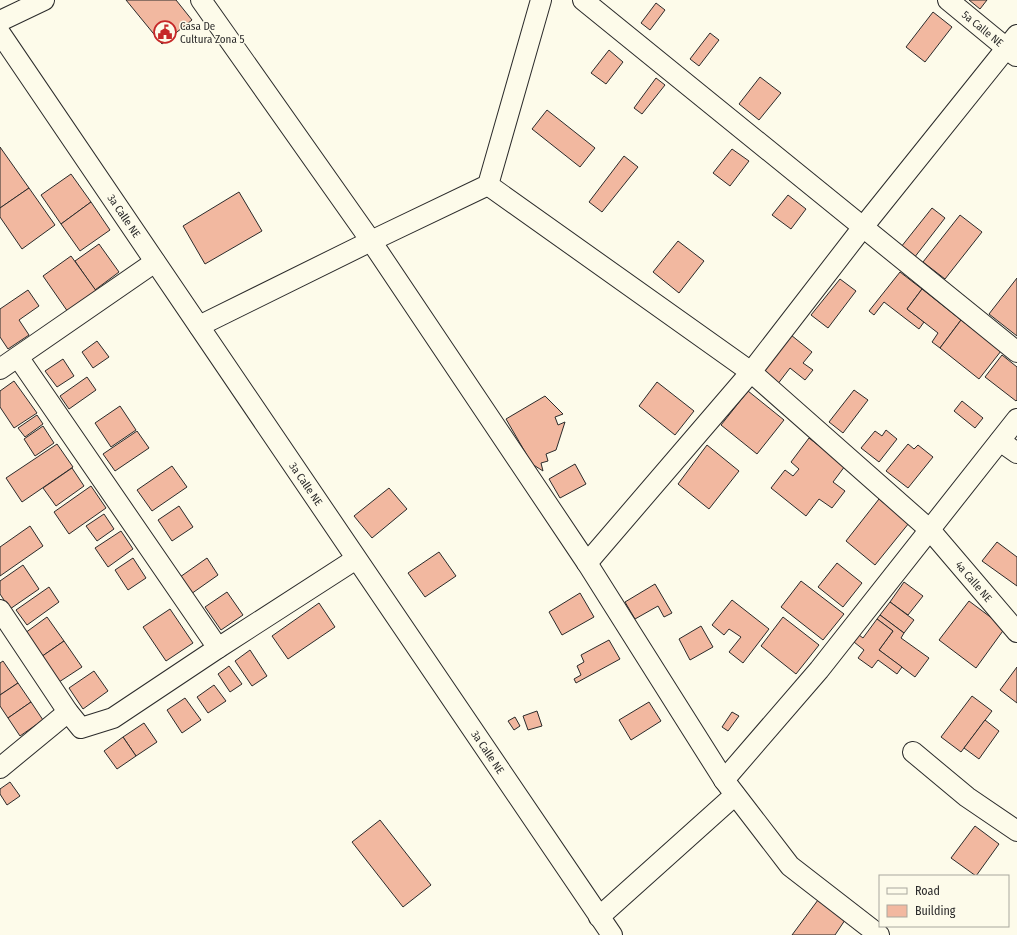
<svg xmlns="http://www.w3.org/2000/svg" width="1017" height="935" font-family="'Fira Sans Condensed',sans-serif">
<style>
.building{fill:#f2b8a0;stroke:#2b2b2b}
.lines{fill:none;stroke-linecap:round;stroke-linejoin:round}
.street-casing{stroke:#2b2b2b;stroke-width:22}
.street{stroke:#fdfbea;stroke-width:20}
.labels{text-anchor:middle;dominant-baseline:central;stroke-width:3;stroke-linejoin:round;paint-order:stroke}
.poi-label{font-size:11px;fill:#2b2b2b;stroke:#fdfbea;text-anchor:start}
.street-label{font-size:11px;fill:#2b2b2b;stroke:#fdfbea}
</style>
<rect width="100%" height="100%" fill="#fdfbea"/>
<g class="building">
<path d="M126,0H176L192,20L162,44Z"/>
<path d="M969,0H987L980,9Z"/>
<path d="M656,3L665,10L650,30L641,23Z"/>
<path d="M933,12L952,27L925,62L906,47Z"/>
<path d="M710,33L719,40L699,66L690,59Z"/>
<path d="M609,50L623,62L606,84L591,73Z"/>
<path d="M760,77L781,93L759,120L739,104Z"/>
<path d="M656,78L665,85L642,114L634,108Z"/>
<path d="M547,110L595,148L580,167L532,129Z"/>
<path d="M0,147L29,188L0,208Z"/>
<path d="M732,149L749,161L730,186L713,173Z"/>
<path d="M624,156L638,167L602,212L589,202Z"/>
<path d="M71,174L91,202L61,224L41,195Z"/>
<path d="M29,188L55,225L22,249L0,217V208Z"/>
<path d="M239,192L262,231L205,264L183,226Z"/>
<path d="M788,195L806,209L791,229L772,215Z"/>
<path d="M91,202L110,230L80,251L61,224Z"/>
<path d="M932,208L945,218L914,258L901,247Z"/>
<path d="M960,215L982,232L945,279L923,262Z"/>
<path d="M678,241L704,261L679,293L653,272Z"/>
<path d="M99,244L119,272L95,290L75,261Z"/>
<path d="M71,256L97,292L68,312L43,276Z"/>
<path d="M900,272L922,289L907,309L924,322L919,329L884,302L874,315L869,311Z"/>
<path d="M1017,278V336L989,314Z"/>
<path d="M840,279L856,291L828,328L811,315Z"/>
<path d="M922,289L961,320L940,348L932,342L938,333L907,309Z"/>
<path d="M28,290L39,306L19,320L29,335L8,349L0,337V309Z"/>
<path d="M961,320L1001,351L979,379L940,348Z"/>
<path d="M791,335L812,352L803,363L813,370L805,380L790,368L777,385L762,373Z"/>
<path d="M97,341L109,357L93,368L82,352Z"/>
<path d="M1002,355L1017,367V400L1016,401L985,377Z"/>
<path d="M63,359L74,376L57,387L45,371Z"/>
<path d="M87,377L96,390L69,409L60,396Z"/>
<path d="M14,381L37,413L14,428L0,407V391Z"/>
<path d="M657,382L694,411L675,435L639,406Z"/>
<path d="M854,390L868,400L843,433L829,422Z"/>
<path d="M748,391L784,420L757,454L721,425Z"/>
<path d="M545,396L563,414L555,417L558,425L565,422L556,450L546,454L548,461L541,463L543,471L532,464L506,419Z"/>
<path d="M962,401L983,418L975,428L954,411Z"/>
<path d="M120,406L136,430L111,447L95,423Z"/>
<path d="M37,415L43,424L25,437L18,428Z"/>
<path d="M43,426L54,443L35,456L24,439Z"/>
<path d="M886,430L897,439L879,462L861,448L875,431L882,436Z"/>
<path d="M137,431L149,448L115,471L103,454Z"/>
<path d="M809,438L845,466L833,482L845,491L832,508L819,499L806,516L771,488L785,470L793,476L799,469L791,462Z"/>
<path d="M57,444L73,467L22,502L6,478Z"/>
<path d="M908,444L914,449L918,445L933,457L908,488L886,471Z"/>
<path d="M707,445L739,471L709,509L678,484Z"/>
<path d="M575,464L586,484L560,498L549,479Z"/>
<path d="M172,466L187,487L152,511L137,490Z"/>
<path d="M72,468L84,486L56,506L43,488Z"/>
<path d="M91,486L106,508L69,534L54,512Z"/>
<path d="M389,488L407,509L372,538L354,516Z"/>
<path d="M879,499L909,523L875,565L846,541Z"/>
<path d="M179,506L193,527L172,541L158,520Z"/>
<path d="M104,514L114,529L97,541L86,526Z"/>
<path d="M30,526L43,546L0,576V547Z"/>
<path d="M121,531L133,549L108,567L95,548Z"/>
<path d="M997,542L1017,557V586L982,561Z"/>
<path d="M439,552L456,576L425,597L408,573Z"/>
<path d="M133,558L146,578L128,590L115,570Z"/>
<path d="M207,558L218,575L191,594L180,577Z"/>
<path d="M837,563L862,583L843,607L818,587Z"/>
<path d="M23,565L39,589L10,609L0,594V581Z"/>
<path d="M801,581L844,614L823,640L781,607Z"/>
<path d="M904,582L923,596L908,615L890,602Z"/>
<path d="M655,584L672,613L664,617L658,606L635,619L625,602Z"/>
<path d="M49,587L59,602L27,625L16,610Z"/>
<path d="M227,592L243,615L221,630L205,607Z"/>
<path d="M580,593L594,617L562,635L549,612Z"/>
<path d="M732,600L769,629L743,663L729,652L741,637L729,629L724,635L712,625Z"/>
<path d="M969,601L1005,628L976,668L939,640Z"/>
<path d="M890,602L914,620L904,633L880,615Z"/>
<path d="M319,603L335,627L288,659L272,636Z"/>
<path d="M170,609L193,643L166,661L143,627Z"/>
<path d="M880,615L904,633L901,638L929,658L915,677L879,650L893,631L877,619Z"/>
<path d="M47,617L64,641L41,657L25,633Z"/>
<path d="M783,617L819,645L796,674L761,646Z"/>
<path d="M877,619L893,631L879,650L902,667L897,674L878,660L872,668L858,658L864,650L854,642L859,635L863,638Z"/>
<path d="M701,626L713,647L690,660L679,639Z"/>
<path d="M609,640L620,659L576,683L574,679L581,675L577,666L584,662L581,655Z"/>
<path d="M64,641L82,667L59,682L41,657Z"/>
<path d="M250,650L267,676L252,686L235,661Z"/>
<path d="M3,661L18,683L0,695V663Z"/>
<path d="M229,666L242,684L230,692L218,674Z"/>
<path d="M1017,667V703L1000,690Z"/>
<path d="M94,671L108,691L83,709L69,688Z"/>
<path d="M18,683L31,702L8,718L0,706V695Z"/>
<path d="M214,685L226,701L208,713L197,697Z"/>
<path d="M972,696L992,711L961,752L941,737Z"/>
<path d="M185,698L201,720L182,733L167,710Z"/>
<path d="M31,702L43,720L20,736L8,718Z"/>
<path d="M649,702L661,721L631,740L619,720Z"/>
<path d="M537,711L542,726L528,730L523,716Z"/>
<path d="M732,712L739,716L728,731L722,727Z"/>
<path d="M515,717L520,726L514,730L508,721Z"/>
<path d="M985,720L999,731L979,759L964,748Z"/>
<path d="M144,723L157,742L136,756L123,737Z"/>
<path d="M123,737L136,756L117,769L104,751Z"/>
<path d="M10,782L20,796L7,805L0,794V789Z"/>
<path d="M380,820L431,885L403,907L352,842Z"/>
<path d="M975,826L999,844L976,876L951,858Z"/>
<path d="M818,900L845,920L835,935H792Z"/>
</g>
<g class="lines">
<g class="street-casing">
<g id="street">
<path d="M201,0L371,241L587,563L724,780L790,866L879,935"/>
<path d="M583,0L1017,352"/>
<path id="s1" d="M948,0L1016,56"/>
<path d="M0,21L44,0"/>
<path id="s2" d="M0,33L612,935"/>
<path id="s3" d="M488,185L751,372L930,530L1017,632"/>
<path d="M199,326L371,241L488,185L541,0"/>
<path d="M18,357L218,648"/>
<path d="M0,369L155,262"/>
<path d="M1000,441L1017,453"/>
<path d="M587,563L751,372L863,227L1017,35"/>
<path d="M0,610L68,712L81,728L113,718L218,648L356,559"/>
<path d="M913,752L967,797L1017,831"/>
<path d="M0,768L68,712"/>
<path d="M724,780L819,670L1017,419"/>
<path d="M599,917L735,795"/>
</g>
</g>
<use href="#street" class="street"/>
</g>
<defs>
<g id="civic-ring" transform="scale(1.15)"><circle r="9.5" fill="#fdfbea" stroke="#c62828" stroke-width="1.5"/><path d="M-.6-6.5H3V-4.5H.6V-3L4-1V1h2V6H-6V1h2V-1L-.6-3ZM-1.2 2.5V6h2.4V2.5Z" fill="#c62828"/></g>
</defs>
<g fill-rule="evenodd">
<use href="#civic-ring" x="165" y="32"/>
</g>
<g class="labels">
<g class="poi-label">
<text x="180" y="26">Casa De<tspan x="180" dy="13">Cultura Zona 5</tspan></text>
</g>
<g class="street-label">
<text stroke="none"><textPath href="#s1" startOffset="45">5a Calle NE</textPath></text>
<text stroke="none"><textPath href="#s2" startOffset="221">3a Calle NE</textPath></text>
<text stroke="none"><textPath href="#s2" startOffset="545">3a Calle NE</textPath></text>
<text stroke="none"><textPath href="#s3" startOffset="629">4a Calle NE</textPath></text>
<text stroke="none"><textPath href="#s2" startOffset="869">3a Calle NE</textPath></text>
</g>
</g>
<rect x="879" y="875" width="130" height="52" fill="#fdfbea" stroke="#a9a89e"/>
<rect x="887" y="888" width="20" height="6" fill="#fdfbea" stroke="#a9a89e"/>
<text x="915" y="895" font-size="12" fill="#2b2b2b">Road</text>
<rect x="887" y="905" width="20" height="12" fill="#f2b8a0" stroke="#a9a89e"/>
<text x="915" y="915" font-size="12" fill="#2b2b2b">Building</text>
</svg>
